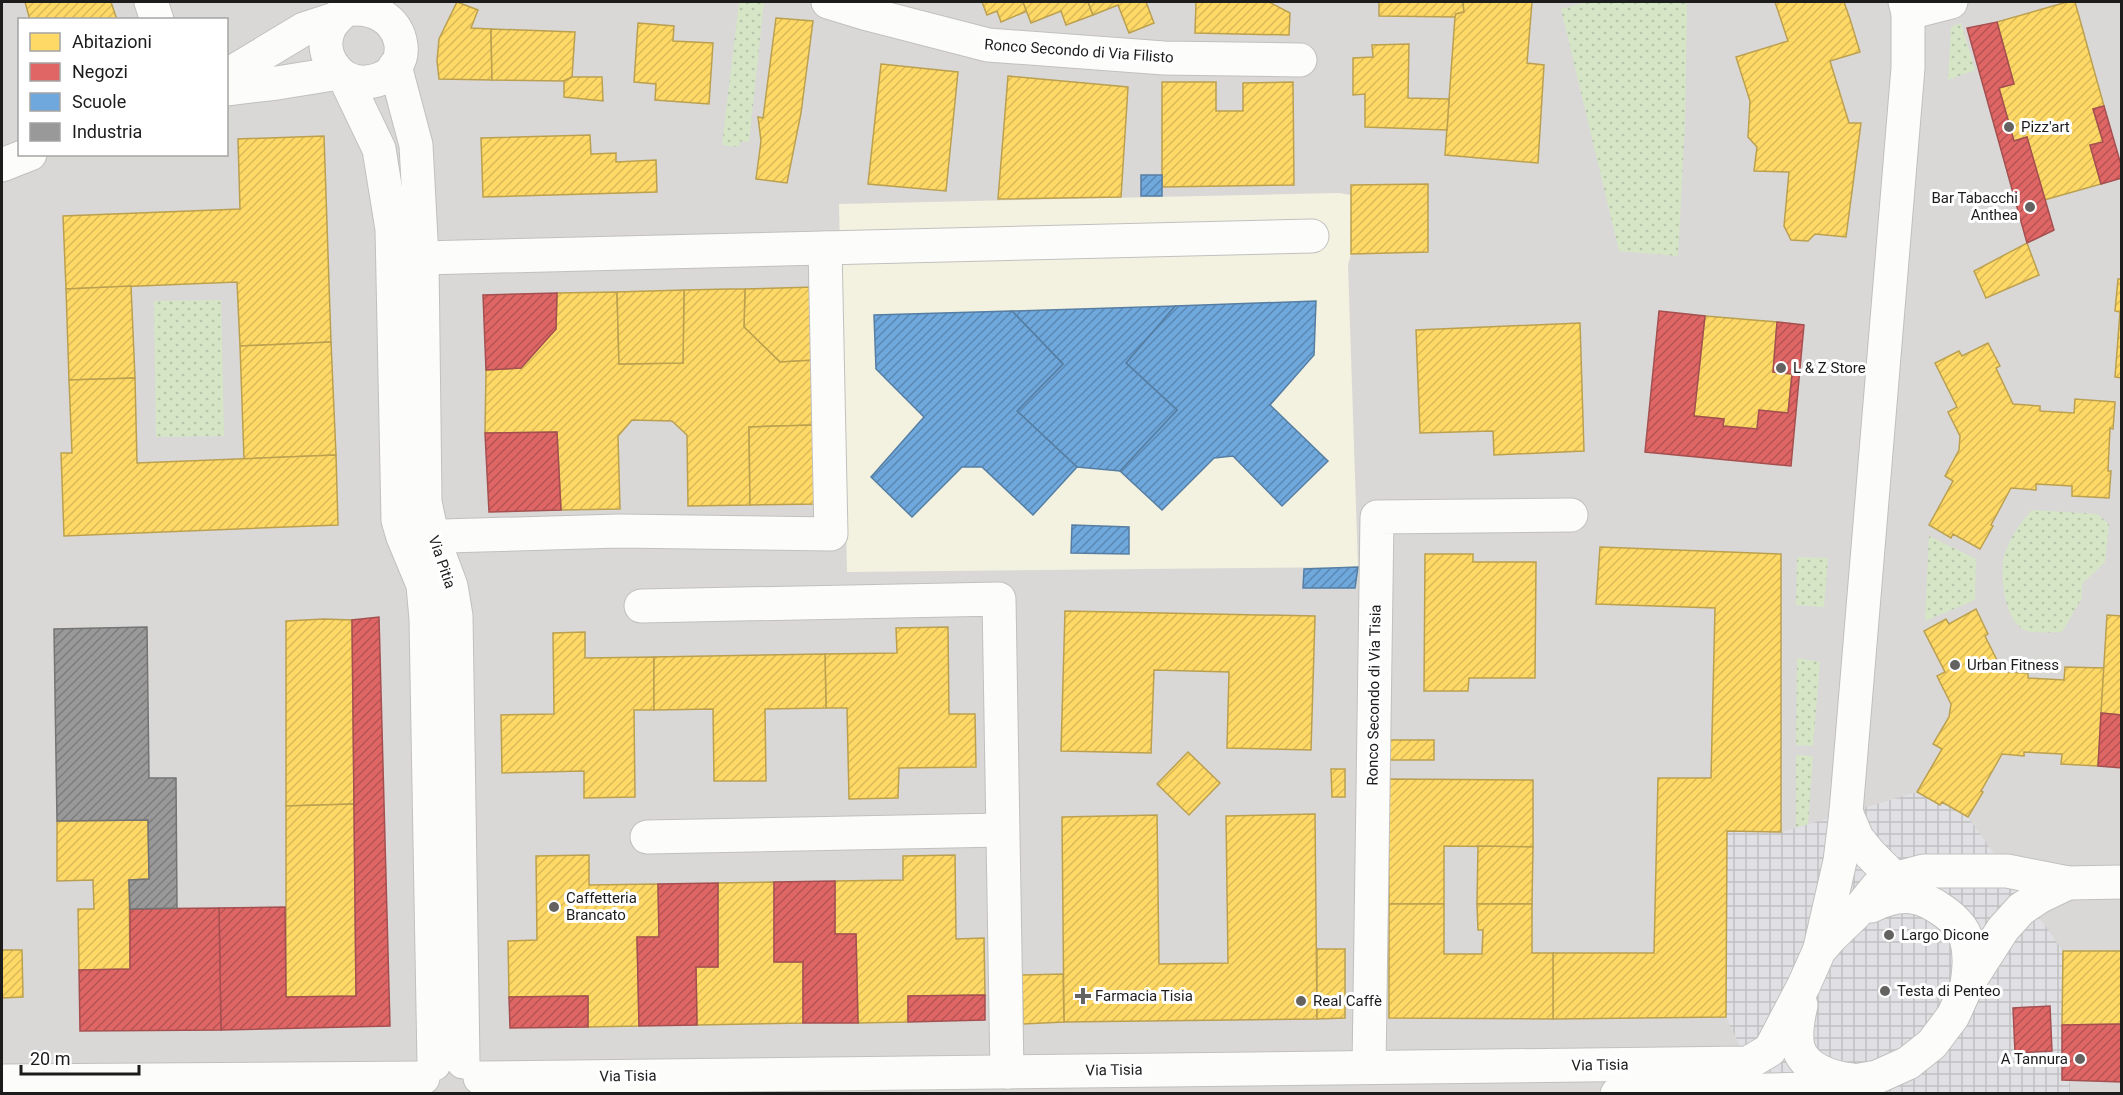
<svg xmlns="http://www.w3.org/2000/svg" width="2123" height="1095" font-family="Roboto,sans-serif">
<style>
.residential{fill:#d9d8d6;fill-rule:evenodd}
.education{fill:#f3f2e0}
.grass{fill:url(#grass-dots)}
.plaza{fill:url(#plaza-grid)}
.homes{fill:url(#homes-hatch);stroke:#bba050;stroke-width:1.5}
.shops{fill:url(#shops-hatch);stroke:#a55050;stroke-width:1.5}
.schools{fill:url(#schools-hatch);stroke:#567ea2;stroke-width:1.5}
.industry{fill:url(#industry-hatch);stroke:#747474;stroke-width:1.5}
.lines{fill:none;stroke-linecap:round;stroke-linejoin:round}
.minor-casing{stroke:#c1c0bf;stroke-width:35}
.minor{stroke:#fcfcfb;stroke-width:33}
.poi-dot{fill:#646362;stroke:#fff;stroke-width:2}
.labels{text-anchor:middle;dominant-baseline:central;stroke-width:6;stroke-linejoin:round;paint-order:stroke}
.street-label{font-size:15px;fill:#1c1c1c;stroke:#fff}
.poi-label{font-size:15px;fill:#1c1c1c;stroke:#fff;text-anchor:start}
</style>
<defs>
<pattern id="grass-dots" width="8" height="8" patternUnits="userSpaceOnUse" patternTransform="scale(1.5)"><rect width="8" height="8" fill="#d5e5c6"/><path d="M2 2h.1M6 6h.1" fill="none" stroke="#b6c4aa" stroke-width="1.8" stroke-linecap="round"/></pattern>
<pattern id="plaza-grid" width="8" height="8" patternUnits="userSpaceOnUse" patternTransform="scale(1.5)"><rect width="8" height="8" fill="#e0dfe3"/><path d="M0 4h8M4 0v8" fill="none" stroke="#c0bfc2"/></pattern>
<pattern id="homes-hatch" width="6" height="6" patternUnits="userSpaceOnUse" patternTransform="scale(1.5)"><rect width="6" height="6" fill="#ffd966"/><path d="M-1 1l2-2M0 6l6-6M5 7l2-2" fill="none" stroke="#daba58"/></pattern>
<pattern id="shops-hatch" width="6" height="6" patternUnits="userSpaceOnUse" patternTransform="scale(1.5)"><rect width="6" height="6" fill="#e06666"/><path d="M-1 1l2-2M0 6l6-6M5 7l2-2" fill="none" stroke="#b55353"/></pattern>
<pattern id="schools-hatch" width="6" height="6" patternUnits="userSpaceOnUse" patternTransform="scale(1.5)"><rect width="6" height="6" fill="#6fa8dc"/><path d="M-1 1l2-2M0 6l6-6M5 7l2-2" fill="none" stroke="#5a88b2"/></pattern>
<pattern id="industry-hatch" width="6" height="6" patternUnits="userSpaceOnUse" patternTransform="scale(1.5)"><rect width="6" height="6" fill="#999"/><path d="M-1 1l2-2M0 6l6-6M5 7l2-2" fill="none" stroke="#7c7c7c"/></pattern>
</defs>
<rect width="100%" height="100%" fill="#eae8e4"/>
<path class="residential" d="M2,2H2121V1093H2ZM20,20H226V154H20Z"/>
<path class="education" d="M1339,193L1351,195V254L1348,265L1358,567L847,572L839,204Z"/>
<g class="grass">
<path d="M739,2H764L749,142L741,141L739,147L722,145Z"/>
<path d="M1586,2H1687L1685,123L1678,256L1619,251L1561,9Z"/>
<path d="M1961,23L1975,70L1948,80L1951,27Z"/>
<path d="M221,300L224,436L156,437L154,301Z"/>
<path d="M2032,510L2097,514L2109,524L2105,562L2082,584V598L2062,632C2051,632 2035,634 2025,630C2004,621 1999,573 2005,553C2011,536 2020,523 2032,510Z"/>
<path d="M1929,536L1976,559L1975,600L1925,621Z"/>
<path d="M1797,557L1828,558L1824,607L1796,605Z"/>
<path d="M1797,658L1820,662L1813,746L1796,745Z"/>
<path d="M1796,755L1813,756L1807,838H1796Z"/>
</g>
<path class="plaza" d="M1917,792L1939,805L1942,802L1968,817L2063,951L2062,1080L2070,1081V1093H1762L1726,1017L1727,831L1782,832Z"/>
<g class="homes">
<path d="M25,2H111L117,20H30Z"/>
<path d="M457,2L478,10L471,28L491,29L492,80L439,79L437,61L439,39Z"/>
<path d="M982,2H1023L1027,11L1001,22L997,11L987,15Z"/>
<path d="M1023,2H1088L1093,15L1066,25L1061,11L1031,23Z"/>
<path d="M1088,2H1146L1154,23L1129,33L1118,5L1093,15Z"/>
<path d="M1196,2H1269L1290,13L1289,35L1195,33Z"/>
<path d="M1379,2H1463L1464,12L1456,14L1455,17L1379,16Z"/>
<path d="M1463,2H1532L1527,63L1544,65L1538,163L1445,155L1455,17L1456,14L1464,12Z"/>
<path d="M1775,2H1844L1850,19L1860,52L1830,61L1849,123H1861L1846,237L1815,234L1808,241L1791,240L1784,226L1789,172L1754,171L1757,147L1748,137L1750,101L1736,57L1788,41Z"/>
<path d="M2067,2H2075L2104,106L2093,109L2103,142L2090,145L2101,184L2044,200L2027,137L2014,141L1999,88L2014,84L1997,22Z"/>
<path d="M776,18L813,21L801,113L787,183L756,179L761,141L758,117L763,118Z"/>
<path d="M638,23L674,26L673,41L713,43L709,104L655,100L656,84L634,82Z"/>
<path d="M491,29L575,32L572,77L564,81L492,80Z"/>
<path d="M1409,44L1408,98L1449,99L1447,130L1365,127V94L1353,95V58L1373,57L1372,45Z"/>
<path d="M881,64L958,72L946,191L868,184Z"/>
<path d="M1008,76L1128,87L1121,197L998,199Z"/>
<path d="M572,77H602L603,101L564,97V81Z"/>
<path d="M1162,82H1216V111H1243V83L1293,82L1294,185L1162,187Z"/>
<path d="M590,135L591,154L616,153V162L656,160L657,192L483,197L481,138Z"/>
<path d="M324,136L331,342L240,346L237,282L66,289L63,216L240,209L238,139Z"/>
<path d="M1428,184V252L1351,254V185Z"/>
<path d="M2027,243L2039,275L1986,298L1974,271Z"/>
<path d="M2118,279H2122V378L2115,377L2120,312L2115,311Z"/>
<path d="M131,286L135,378L69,380L66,289Z"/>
<path d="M815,287L816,360L780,362L744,327L745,289Z"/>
<path d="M730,289H745L744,327L780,362L816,360L815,425L749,427L750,505L688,506L687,435L672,421L632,420L618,436L620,509L561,510L557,432L485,433L486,370L521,368L556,329L557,293L617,292L619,364L683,363L684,290Z"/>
<path d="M684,290L683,363L619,364L617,292Z"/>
<path d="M1705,316L1777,322L1773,372L1792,374L1788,413L1759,410L1757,429L1723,426L1724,419L1694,416Z"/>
<path d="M1580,323L1584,451L1494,455L1493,431L1420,433L1416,330Z"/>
<path d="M331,342L336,455L244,459L240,346Z"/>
<path d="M1988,343L2000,366L1996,368L2013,404L2040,406V411L2074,413L2075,399L2115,402L2113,429L2110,428L2108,471H2111L2109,498L2072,496V486L2036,484V490L2011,488L1991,525L1993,526L1980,549L1953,534L1951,538L1929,525L1953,481L1945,476L1959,450L1960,436L1948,412L1957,407L1935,363L1959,351L1962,356Z"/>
<path d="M135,378L137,463L336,455L338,525L64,536L61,453H72L69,380Z"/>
<path d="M815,425L817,504L750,505L749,427Z"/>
<path d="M1600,547L1781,554V832L1727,831L1726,1017L1553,1019V953H1654L1658,778H1711L1715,608L1596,604Z"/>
<path d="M1425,554H1473V562H1536L1535,678H1469L1468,691H1424Z"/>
<path d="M1976,609L1988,634L1985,636L2003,672L2028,673V678L2064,680L2065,667L2104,668L2098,766L2061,764L2062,754L2024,752V756L2002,754L1981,791L1983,792L1968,817L1942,802L1940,805L1917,792L1942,749L1933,744L1949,717L1951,704L1937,676L1945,672L1924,631L1946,619L1949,624Z"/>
<path d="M1065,611L1315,616L1311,750L1227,748L1229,672L1154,670L1151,753L1061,751Z"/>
<path d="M2107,615L2122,616V715L2101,713Z"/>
<path d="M324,619L352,620L354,804L286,806V621Z"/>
<path d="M948,627L949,714H975L976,767L899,768L898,798L849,799L847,708H826L825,654L897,653L896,628Z"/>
<path d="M585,632V658L654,657V710H634L635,797L584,798V771L502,773L501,715L554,714L553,633Z"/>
<path d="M825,654L826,708L765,709L766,781H714L713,709L654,710V657Z"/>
<rect x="1389" y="740" width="45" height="20"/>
<path d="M1188,752L1220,783L1189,815L1157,784Z"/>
<path d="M1331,769H1345V797H1332Z"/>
<path d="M1388,779L1533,780V847L1444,846V904H1389Z"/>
<path d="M354,804L356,996L286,997V806Z"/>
<path d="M1315,814L1317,1019L1064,1022L1062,817L1157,815L1159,964L1228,963L1226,816Z"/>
<path d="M148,820L149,879L129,880L130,969L79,970L78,909H94L93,880L57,881V821Z"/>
<path d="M1478,846L1533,847L1532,904H1477Z"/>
<path d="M589,855V885L658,884L659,937H637L639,1026L588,1027V996L509,997L508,941L537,940L536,856Z"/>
<path d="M955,855L956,939L984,938L985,995L908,996V1022L858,1023L856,934H835V881L903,880V856Z"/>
<path d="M774,882V962H803V1023L697,1025L696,967H718V883Z"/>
<path d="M1389,904H1444V954H1482L1483,930H1478L1477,904H1532V953H1553V1019L1389,1018Z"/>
<path d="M1317,949H1345V1018L1317,1019Z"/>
<path d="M2,950H22L23,997L2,998Z"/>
<path d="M2063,951H2122V1024L2062,1025Z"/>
<path d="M1063,974L1064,1022L1023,1024L1022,975Z"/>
</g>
<g class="shops">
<path d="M1997,22L2014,84L1999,88L2014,141L2027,137L2054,230L2027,243L1967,28Z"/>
<path d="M2104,106L2122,168V178L2101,184L2090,145L2103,142L2093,109Z"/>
<path d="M557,293L556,329L521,368L486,370L483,295Z"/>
<path d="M1659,311L1705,316L1694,416L1724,419L1723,426L1757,429L1759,410L1788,413L1792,374L1773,372L1777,322L1804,325L1791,466L1645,452Z"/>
<path d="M557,432L561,510L489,512L485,433Z"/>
<path d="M379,617L390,1026L221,1030L219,908L285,907L286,997L356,996L352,620Z"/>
<path d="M2101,713L2122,715V768L2098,766Z"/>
<path d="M835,881V934H856L858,1023H803V962H774V882Z"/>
<path d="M718,883V967H696L697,1025L639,1026L637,937H659L658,884Z"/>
<path d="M219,908L221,1030L80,1031L79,970L130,969V909Z"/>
<path d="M985,995V1020L908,1022V996Z"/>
<path d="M588,996V1027L510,1028L509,997Z"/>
<path d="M2050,1006L2052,1051L2015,1053L2013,1008Z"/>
<path d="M2122,1024V1082L2062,1080V1025Z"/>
</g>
<g class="schools">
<rect x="1141" y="175" width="21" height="21"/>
<path d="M1316,301L1314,355L1270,405L1328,461L1282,506L1233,456L1214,458L1162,510L1120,471L1177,410L1126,363L1175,306Z"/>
<path d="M1175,306L1126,363L1177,410L1120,471L1077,467L1017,411L1063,364L1012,311Z"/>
<path d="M1012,311L1063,364L1017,411L1077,467L1033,515L982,467H962L912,517L871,477L924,417L876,369L874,315Z"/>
<path d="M1072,525L1129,527V554L1071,553Z"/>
<path d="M1358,567L1355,588H1303L1304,569Z"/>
</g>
<path class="industry" d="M147,627L149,778H176L177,908L130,909L129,880L149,879L148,820L57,821L54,629Z"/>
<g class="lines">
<g class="minor-casing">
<g id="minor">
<path d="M151,2L157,20"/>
<path d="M828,2L864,13L988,45L1164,58L1300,60"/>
<path d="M346,10C406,0 423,76 367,82C339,85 318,55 329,29C334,18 345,12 353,2"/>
<path d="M1908,13L1951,2"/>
<path d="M395,66L416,145L422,258L425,502L432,535L451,586L456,616L463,1062"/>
<path d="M226,76L304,29L335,19"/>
<path d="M345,78L379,149L392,229L398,520L403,537L423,585L426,619L434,1064"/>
<path d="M226,89L277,83L339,73"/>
<path d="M2,165L30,154"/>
<path d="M422,258L1312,236"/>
<path d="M410,537L619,531L831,534L825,248"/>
<path d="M641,606L999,599L1007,1072"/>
<path d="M1846,812L1857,838L1870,854L1909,893"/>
<path d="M647,837L1002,830"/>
<path d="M1871,906C1883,900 1898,895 1912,897C1930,899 1961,920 1966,938C1971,954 1969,969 1967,985"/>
<path d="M1820,948L1840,861L1846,812L1908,68V13L1905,2"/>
<path d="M1801,1005C1798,1018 1795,1034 1798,1047C1804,1069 1832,1078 1852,1080"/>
<path d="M1369,1067L1377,517L1571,515"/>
<path d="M480,1078L1748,1063L1770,1050L1804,985L1819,951L1831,937L1856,913L1877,887L1894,879L1924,871H2007L2068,883L2122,882"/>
<path d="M2,1081L423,1078"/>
<path d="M1617,1094L1809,1089L1877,1077L1908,1063L1932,1044L1953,1016L1967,985L2003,929L2021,909L2039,897L2068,883"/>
</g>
</g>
<use href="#minor" class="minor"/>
</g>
<g class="poi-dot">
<circle cx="2009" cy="127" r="6"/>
<circle cx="2030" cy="207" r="6"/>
<circle cx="1781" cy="368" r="6"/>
<circle cx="1955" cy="665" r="6"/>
<circle cx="554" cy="907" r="6"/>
<circle cx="1889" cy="935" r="6"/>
<circle cx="1885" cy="991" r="6"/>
<path d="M1080 987h6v6h6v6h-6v6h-6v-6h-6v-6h6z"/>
<circle cx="1301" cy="1001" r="6"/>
<circle cx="2080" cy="1059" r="6"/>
</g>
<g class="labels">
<g class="street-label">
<text transform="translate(1079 51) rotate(4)">Ronco Secondo di Via Filisto</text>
<text transform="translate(442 562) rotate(71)">Via Pitia</text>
<text transform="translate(1374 695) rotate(-89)">Ronco Secondo di Via Tisia</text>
<text transform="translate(1600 1065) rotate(-1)">Via Tisia</text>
<text transform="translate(1114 1070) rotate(-1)">Via Tisia</text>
<text transform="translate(628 1076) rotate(-1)">Via Tisia</text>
</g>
<g class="poi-label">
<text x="2021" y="127">Pizz'art</text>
<text x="2018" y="198" text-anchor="end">Bar Tabacchi<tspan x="2018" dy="17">Anthea</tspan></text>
<text x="1793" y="368">L &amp; Z Store</text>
<text x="1967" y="665">Urban Fitness</text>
<text x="566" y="898">Caffetteria<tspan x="566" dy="17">Brancato</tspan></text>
<text x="1901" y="935">Largo Dicone</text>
<text x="1897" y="991">Testa di Penteo</text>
<text x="1095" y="996">Farmacia Tisia</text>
<text x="1313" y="1001">Real Caffè</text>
<text x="2068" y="1059" text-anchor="end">A Tannura</text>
</g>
</g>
<rect width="2123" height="1095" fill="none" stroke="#1c1c1c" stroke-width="6"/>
<rect x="18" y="18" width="210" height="138" fill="#ffffff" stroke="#a4a4a4" stroke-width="1.5"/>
<rect x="30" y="33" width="30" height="18" fill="#ffd966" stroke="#a4a4a4" stroke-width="1.5"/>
<text x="72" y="48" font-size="18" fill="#1c1c1c">Abitazioni</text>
<rect x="30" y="63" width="30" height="18" fill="#e06666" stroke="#a4a4a4" stroke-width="1.5"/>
<text x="72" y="78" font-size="18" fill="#1c1c1c">Negozi</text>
<rect x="30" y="93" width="30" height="18" fill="#6fa8dc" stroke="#a4a4a4" stroke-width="1.5"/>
<text x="72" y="108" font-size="18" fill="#1c1c1c">Scuole</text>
<rect x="30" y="123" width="30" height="18" fill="#999999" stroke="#a4a4a4" stroke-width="1.5"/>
<text x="72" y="138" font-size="18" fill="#1c1c1c">Industria</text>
<path d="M21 1065v9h118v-9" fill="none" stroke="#1c1c1c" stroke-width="3"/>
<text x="30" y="1065" font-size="18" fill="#1c1c1c" stroke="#ffffff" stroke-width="4.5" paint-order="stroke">20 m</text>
</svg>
